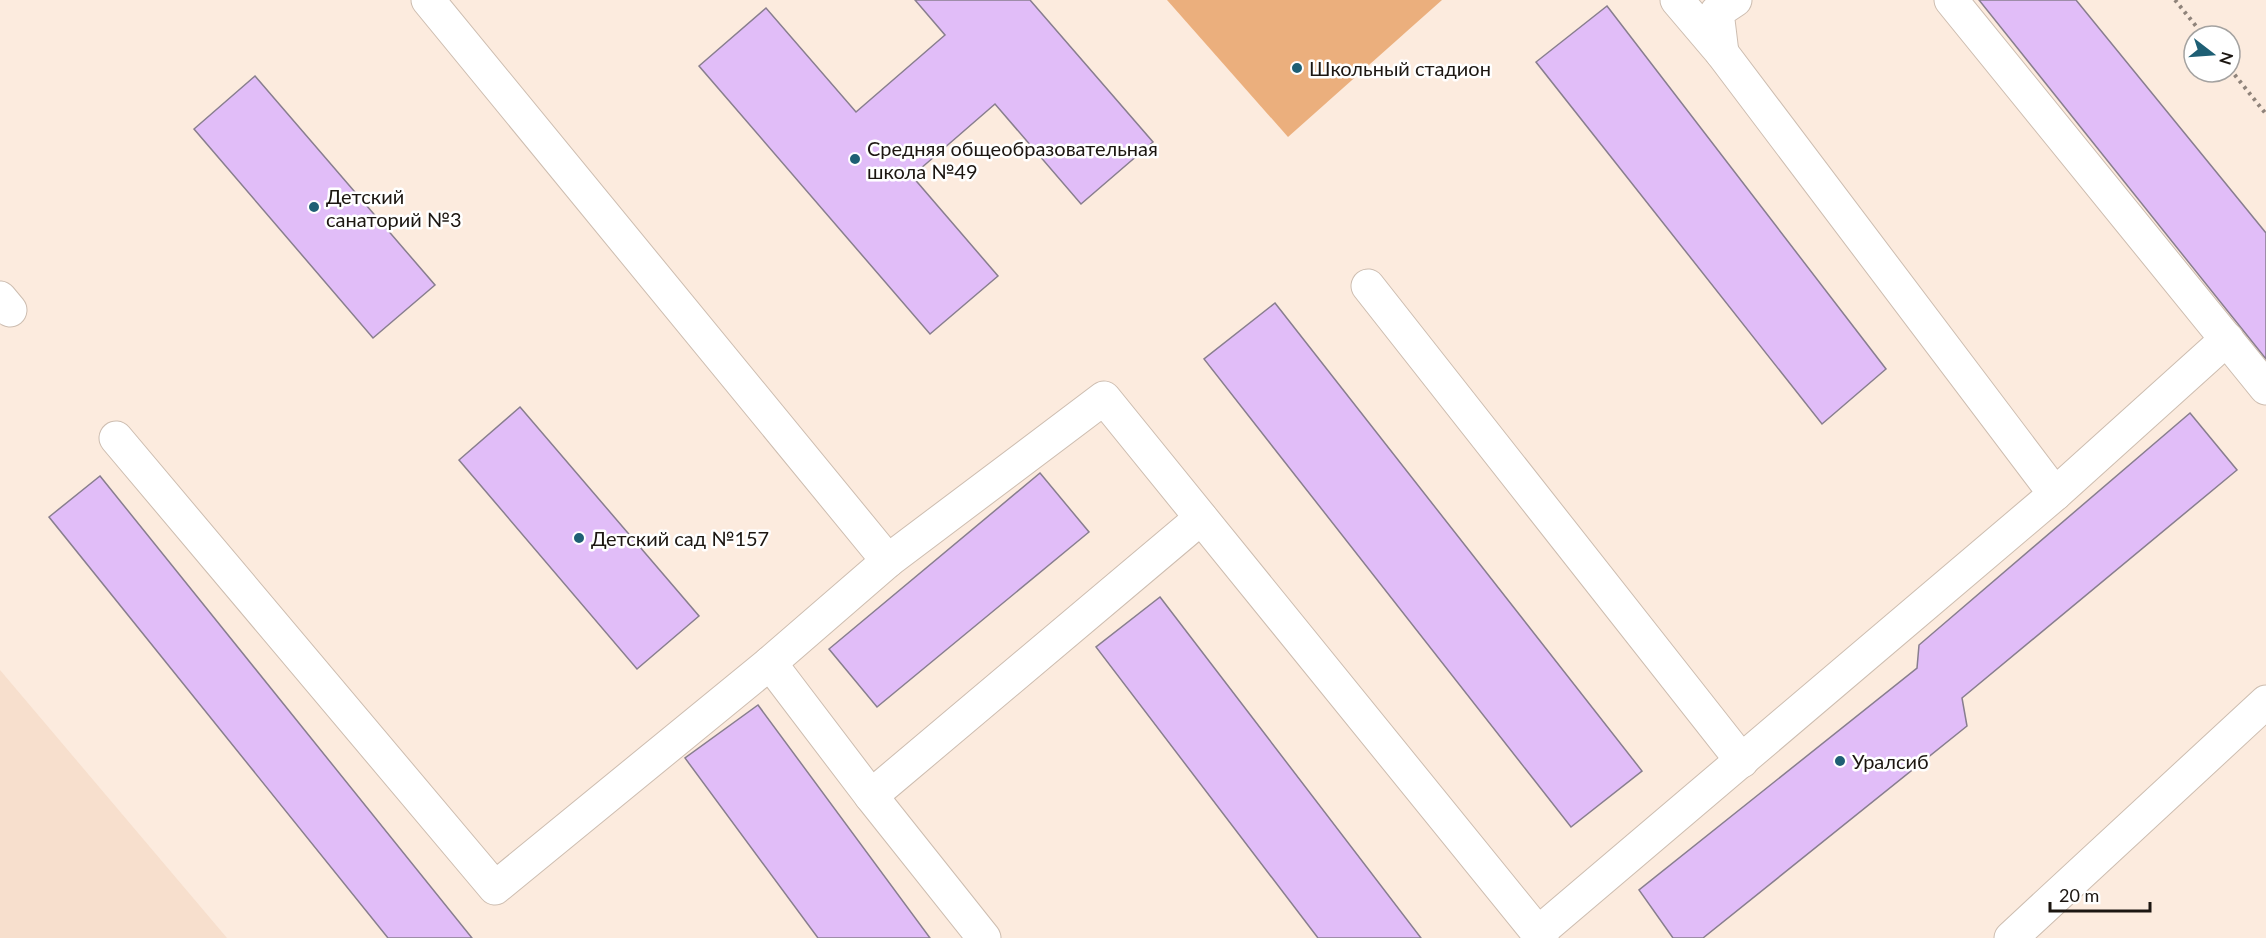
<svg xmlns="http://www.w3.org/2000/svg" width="2266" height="938" font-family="Lato,sans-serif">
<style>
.built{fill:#f7dfcd}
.green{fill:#ebaf7d}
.building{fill:#e1bdf8;stroke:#887e8e;stroke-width:1.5}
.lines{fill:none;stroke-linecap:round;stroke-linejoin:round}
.minor-casing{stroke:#cdbdb0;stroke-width:35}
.path{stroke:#8f837a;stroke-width:4;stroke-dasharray:3 4.5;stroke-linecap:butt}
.minor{stroke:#fff;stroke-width:33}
.poi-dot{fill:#1e5f74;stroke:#fff;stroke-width:2}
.labels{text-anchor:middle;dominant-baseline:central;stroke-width:5;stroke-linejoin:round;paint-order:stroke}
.poi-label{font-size:20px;fill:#1c1611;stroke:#fff;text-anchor:start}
</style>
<rect width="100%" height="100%" fill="#fcebde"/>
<path class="built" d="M0,670L227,938H0Z"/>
<path class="green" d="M1167,0H1442L1288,137Z"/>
<g class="building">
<path d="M915,0H1030L1153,142L1081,204L995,104L912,176L998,276L930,334L699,66L766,8L856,112L945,35Z"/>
<path d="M1979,0H2076L2266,233V359Z"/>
<path d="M1607,6L1886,369L1822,424L1536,62Z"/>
<path d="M255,76L435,285L373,338L194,129Z"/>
<path d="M1275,303L1642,771L1571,827L1204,359Z"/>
<path d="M520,407L699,616L637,669L459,460Z"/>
<path d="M2190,413L2237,470L1962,698L1967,726L1703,938H1673L1639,890L1917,668L1919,645Z"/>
<path d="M1040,473L1089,532L877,707L829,649Z"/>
<path d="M100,476L472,938H388L49,517Z"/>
<path d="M1160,597L1421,938H1318L1096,647Z"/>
<path d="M758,705L930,938H818L685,758Z"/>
</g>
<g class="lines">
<g class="minor-casing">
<g id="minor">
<path d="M428,0L888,561"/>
<path d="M1677,0L1722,53L1717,12L1735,0"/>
<path d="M1951,0L2266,388"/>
<path d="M1722,53L2055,494"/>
<path d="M1368,286L1742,761"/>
<path d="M0,298L10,310"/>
<path d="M116,438L495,888L770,663L889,560L1104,398L1542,938"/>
<path d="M770,663L871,796"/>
<path d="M1538,933L2055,494L2227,339"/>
<path d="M984,938L871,796L1201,518"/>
<path d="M2011,938L2266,702"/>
</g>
</g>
<g class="path">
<path d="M2175,0L2204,36"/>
<path d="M2230,69L2266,114"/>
</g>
<use href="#minor" class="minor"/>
</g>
<g class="poi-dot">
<circle cx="1297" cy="68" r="6"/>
<circle cx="855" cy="159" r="6"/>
<circle cx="314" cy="207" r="6"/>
<circle cx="579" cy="538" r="6"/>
<circle cx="1840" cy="761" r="6"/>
</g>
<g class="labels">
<g class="poi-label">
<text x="1309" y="68">Школьный стадион</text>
<text x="867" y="148">Средняя общеобразовательная<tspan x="867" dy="23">школа №49</tspan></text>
<text x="326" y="196">Детский<tspan x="326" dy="23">санаторий №3</tspan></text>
<text x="591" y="538">Детский сад №157</text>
<text x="1852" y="761">Уралсиб</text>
</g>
</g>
<g transform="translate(2212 54) rotate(107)"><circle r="28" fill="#ffffff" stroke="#a4a2a0" stroke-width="1.5"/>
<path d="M0-4.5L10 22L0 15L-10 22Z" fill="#1e5f74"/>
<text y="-9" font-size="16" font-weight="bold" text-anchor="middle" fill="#1c1611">N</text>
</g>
<path d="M2050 902v9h100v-9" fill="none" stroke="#1c1611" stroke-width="3"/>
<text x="2059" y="902" font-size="18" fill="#1c1611" stroke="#ffffff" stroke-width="4.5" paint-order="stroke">20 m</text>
</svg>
